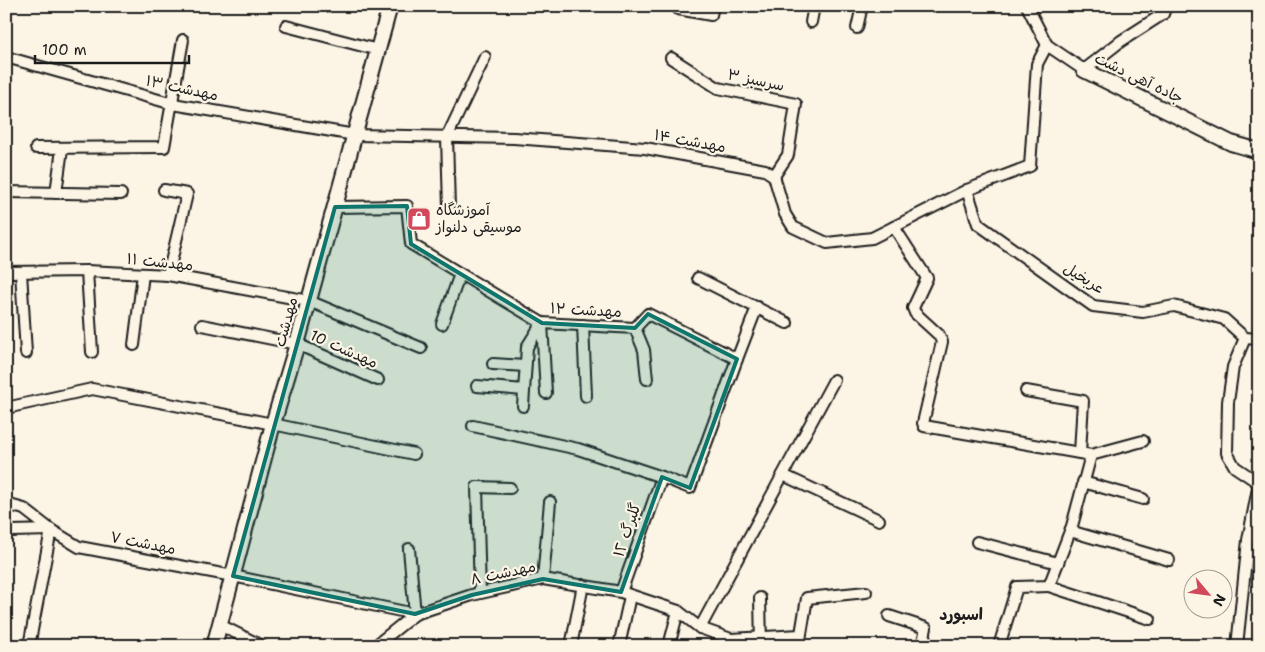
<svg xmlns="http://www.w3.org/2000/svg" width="1265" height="652" font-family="'Shantell Sans','Playpen Sans Arabic',sans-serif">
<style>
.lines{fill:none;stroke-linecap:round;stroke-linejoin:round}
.street-casing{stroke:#1c1c1c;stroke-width:14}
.secondary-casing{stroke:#1c1c1c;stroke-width:18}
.street{stroke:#fcf5e5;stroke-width:10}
.secondary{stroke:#fcf5e5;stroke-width:14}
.marked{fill:#0f766e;fill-opacity:0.2;stroke:#0f766e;stroke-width:4;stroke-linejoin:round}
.labels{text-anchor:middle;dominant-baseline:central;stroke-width:4.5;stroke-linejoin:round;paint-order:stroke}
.street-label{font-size:15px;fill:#1c1c1c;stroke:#fcf5e5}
.poi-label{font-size:15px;fill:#1c1c1c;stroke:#fcf5e5;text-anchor:start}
.neighbourhood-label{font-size:16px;font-weight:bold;fill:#1c1c1c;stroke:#fcf5e5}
</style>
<rect width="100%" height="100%" fill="#fcf5e5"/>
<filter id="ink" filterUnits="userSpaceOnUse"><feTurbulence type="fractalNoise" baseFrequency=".02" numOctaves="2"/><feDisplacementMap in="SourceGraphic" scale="10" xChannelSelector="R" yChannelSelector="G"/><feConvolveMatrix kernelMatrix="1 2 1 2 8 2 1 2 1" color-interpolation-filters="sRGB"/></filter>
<g filter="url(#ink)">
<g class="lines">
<g class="street-casing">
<g id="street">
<path d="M1027,6L1047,45L1084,70L1121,41L1163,14L1166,6"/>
<path d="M678,9L711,15L713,6"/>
<path d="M811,22L814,6"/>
<path d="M286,26L378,50"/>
<path d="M857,28L862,6"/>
<path d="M6,57L173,104L355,135L514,138L645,148L765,170L774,176L785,214L793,227L827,243L872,238L967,190L1030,166L1037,64L1047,45"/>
<path d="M671,58L718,88L796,104L788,155L774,176"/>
<path d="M36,148L164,147L183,40"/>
<path d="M164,190L187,194L168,275"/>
<path d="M967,190L978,224L1093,306L1143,312L1174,306L1224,319L1245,338"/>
<path d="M6,192L121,194"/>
<path d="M56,193L62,149"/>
<path d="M335,207L407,206L411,244L542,323L635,328L648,314L737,359L690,488L662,477L578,449L473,426"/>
<path d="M449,208L447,137L485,57"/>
<path d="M894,227L927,278L913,308L915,313L939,335L942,342L923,423L924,426L1091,455L1072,526L1049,586L1017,587L999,646"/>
<path d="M87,271L92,352"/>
<path d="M6,272L87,271L168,275L309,301L421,348"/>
<path d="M21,272L26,353"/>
<path d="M698,278L787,323"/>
<path d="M542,323L546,393"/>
<path d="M442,324L460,274"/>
<path d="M202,325L297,344L378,380"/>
<path d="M583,325L586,396"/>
<path d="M635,328L644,350L647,379"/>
<path d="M1245,338L1259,339"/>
<path d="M134,345L143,274"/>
<path d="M737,359L757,307"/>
<path d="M493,364L525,366"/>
<path d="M477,386L524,390"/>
<path d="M1026,391L1083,401L1080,453"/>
<path d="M523,406L527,347L542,323"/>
<path d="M6,408L92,389L273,424L414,454"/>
<path d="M1091,455L1143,441"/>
<path d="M783,475L879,520"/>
<path d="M1083,482L1143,499"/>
<path d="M6,504L24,509L51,530L79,547L233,576L415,614L409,549"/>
<path d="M6,530L12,531L51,530"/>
<path d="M1070,531L1169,560"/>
<path d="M977,542L1058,563"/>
<path d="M543,579L550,502"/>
<path d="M1049,586L1150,619"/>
<path d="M621,592L662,477"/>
<path d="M480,593L477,487L510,488"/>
<path d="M760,598L761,646"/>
<path d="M889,616L926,628L922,646"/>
<path d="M220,625L262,646"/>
<path d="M700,628L834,380"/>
<path d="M29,646L51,530"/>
<path d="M375,646L415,614L472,595L543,579L621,592L678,611L700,628L731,639L800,635"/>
<path d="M571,646L583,585"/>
<path d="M619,646L630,596"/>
<path d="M669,646L678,611"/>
<path d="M799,646L807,598L866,592"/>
<path d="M1237,646L1248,540L1259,483L1235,467L1227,453L1228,402L1233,367L1245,338"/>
</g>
</g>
<g class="secondary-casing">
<g id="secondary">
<path d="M1084,70L1231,143L1259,151"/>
<path d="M214,646L273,424L297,344L390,6"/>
</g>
</g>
<use href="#street" class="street"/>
<use href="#secondary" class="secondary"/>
</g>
</g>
<path class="marked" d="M407,206L411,244L542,323L635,328L648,314L737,359L690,488L662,477L621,592L543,579L472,595L415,614L233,576L335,207Z"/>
<defs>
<g id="shop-square" transform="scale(1.25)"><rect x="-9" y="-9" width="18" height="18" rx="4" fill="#d1495b" stroke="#fcf5e5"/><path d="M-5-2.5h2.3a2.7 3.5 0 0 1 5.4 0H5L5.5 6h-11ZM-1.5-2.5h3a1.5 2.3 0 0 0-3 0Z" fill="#fff"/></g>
</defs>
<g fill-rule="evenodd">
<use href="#shop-square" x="419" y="219"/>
</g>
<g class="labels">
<g class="street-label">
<text transform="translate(1139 78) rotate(26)">جاده آهی دشت</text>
<text transform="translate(756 80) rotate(12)">سرسبز ۳</text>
<text transform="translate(182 88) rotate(12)">مهدشت ۱۳</text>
<text transform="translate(690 141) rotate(10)">مهدشت ۱۴</text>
<text transform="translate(160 262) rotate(6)">مهدشت ۱۱</text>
<text transform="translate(1084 278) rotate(32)">عربخیل</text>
<text transform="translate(586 310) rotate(3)">مهدشت ۱۲</text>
<text transform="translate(286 322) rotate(-75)">مهدشت</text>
<text transform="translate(344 349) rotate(24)">مهدشت 10</text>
<text transform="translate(627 530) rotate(-71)">گلبرگ ١٢</text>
<text transform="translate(143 543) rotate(11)">مهدشت ۷</text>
<text transform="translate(503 573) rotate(-12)">مهدشت ۸</text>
</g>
<g class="poi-label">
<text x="436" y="210">آموزشگاه<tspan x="436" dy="17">موسیقی دلنواز</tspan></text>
</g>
<g class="neighbourhood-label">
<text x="961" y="614">اسبورد</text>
</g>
</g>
<rect width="1265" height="652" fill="none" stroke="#fcf5e5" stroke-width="25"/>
<rect x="12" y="12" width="1240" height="627" fill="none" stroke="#1c1c1c" stroke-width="2" filter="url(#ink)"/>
<g transform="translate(1208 594) rotate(119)"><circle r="24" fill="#fcf5e5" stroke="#a29e95"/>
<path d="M0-4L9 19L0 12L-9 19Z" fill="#d1495b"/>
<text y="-8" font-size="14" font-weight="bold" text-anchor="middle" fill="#1c1c1c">N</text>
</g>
<path d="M35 55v8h154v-8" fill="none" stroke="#1c1c1c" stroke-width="2.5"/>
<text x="42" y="55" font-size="15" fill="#1c1c1c" stroke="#fcf5e5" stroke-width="4" paint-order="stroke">100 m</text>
</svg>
